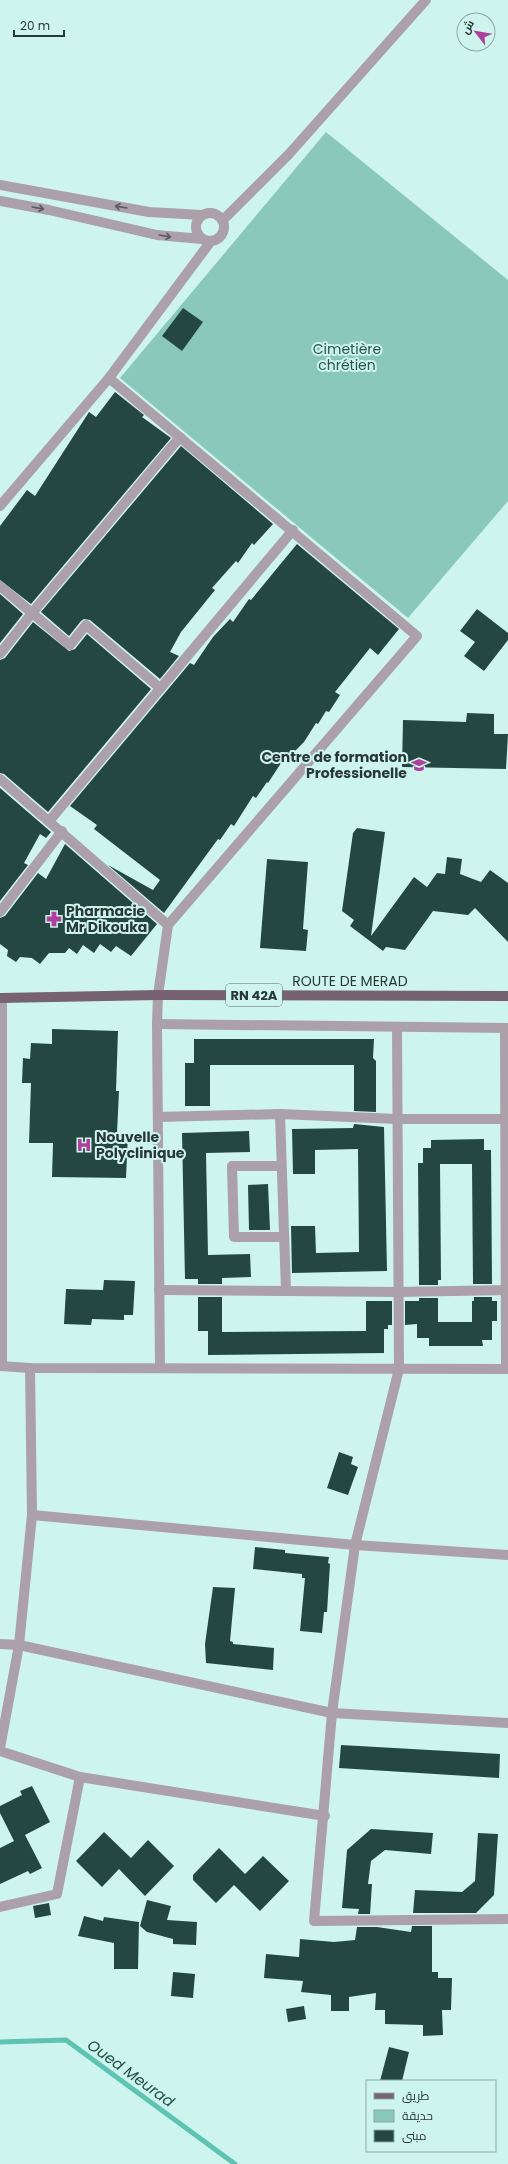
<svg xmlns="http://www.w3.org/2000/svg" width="508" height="2164" font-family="Poppins,Cairo,sans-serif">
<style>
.green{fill:#8ac8bc}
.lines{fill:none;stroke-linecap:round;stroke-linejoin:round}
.stream{stroke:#5ec3b2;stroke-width:5}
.building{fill:#254741}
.lane{stroke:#aca0a9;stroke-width:10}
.street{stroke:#aca0a9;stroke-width:10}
.primary{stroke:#776271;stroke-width:10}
.oneway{stroke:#575c5e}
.labels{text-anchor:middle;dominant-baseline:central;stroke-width:4;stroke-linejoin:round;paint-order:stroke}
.shield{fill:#cef5ed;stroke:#5a716c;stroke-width:1}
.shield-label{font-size:13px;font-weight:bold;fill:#293835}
.park-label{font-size:14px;fill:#28554e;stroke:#cef5ed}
.poi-label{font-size:14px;font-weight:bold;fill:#293835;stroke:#cef5ed;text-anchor:start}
.street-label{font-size:14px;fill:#293835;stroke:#cef5ed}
.water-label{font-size:15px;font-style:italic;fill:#235049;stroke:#cef5ed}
</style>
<rect width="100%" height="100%" fill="#cef5ed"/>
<path class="green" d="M326,132L508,280V501L408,618L120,378Z"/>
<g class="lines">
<path class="stream" d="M0,2042L66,2040L235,2164"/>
</g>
<g class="building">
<path d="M183,308L203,322L182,351L162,336Z"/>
<path d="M115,392L144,415L142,417L171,438L31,604L0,580V526L27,490L35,496L89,412L96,417Z"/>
<path d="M181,446L273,524L254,545L252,543L238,563L236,561L212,588L215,590L181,632L170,652L179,656L160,679L90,620L84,619L81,621L69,636L41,612Z"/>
<path d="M297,544L399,629L378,655L370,648L335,692L340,695L329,712L326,711L318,724L316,723L304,742L287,759L285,757L268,783L267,782L256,798L253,796L234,826L231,824L220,840L218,839L164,913L108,865L153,890L160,880L94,829L97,825L70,806L190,663L194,665L213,637L230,619L233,622L249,599L251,600Z"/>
<path d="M0,594L23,614L0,643Z"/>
<path d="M477,609L508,633V640L484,671L464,656L475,642L460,631Z"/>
<path d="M33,622L69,651L75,649L87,634L151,689L48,812L4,774L0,773V660L5,658Z"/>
<path d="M467,713L494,714V734H508L506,769L402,767L403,720L466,722Z"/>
<path d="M0,788L51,832L46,838L40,834L24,863L28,865L0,901Z"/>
<path d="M357,828L385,832L371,936L414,877L427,887L437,873L445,874L447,857L462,859L460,874L481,882L490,870L508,883V942L475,908L468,915L433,911L405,950L386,947L383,951L350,926L354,920L342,911L353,833Z"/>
<path d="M65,844L157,924L131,956L116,946L111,952L100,944L94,953L83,945L77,954L69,948L65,953H49L40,964L32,958L20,957L16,962L7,956L8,950L0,944V918L5,916L38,873L46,879Z"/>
<path d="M267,859L308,862L303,929L308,930L306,951L260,948Z"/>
<path d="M52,1029L118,1031L116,1091H119L117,1133H128L126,1178L52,1177L53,1143H29L31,1083H22L23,1058L30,1059L31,1043L52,1044Z"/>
<path d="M194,1039H374L373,1058L376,1061V1112L354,1111V1065H210V1106H185V1063H194Z"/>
<path d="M354,1124L384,1127L387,1271L292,1273L291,1226H315L316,1253L359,1252L358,1149L315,1150V1174H293L292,1129L353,1128Z"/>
<path d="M249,1131L250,1152L206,1153L208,1255L250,1254L251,1277L222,1278V1284H198V1279H185L182,1133Z"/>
<path d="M484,1139V1150H491L492,1284H473L472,1164H440L441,1280H438V1285H419L418,1163H423V1148H431V1140Z"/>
<path d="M268,1184L270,1230H249L248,1185Z"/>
<path d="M104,1280L135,1281L133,1315H124V1320L92,1319L91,1325L64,1324L66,1289L103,1290Z"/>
<path d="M198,1297H222V1332L366,1331V1301H392V1325H388V1329H384V1353L208,1355V1331H198Z"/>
<path d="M474,1297H492V1301H497V1321H492V1340H482L483,1346H429V1338H417V1324L405,1325V1301H419V1298H438V1322H472V1301H474Z"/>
<path d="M339,1452L353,1457L351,1464L358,1467L348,1495L327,1488Z"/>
<path d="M255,1547L285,1550V1553L329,1557L328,1563L330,1564L327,1612H324L322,1633L300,1631L305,1578H302V1574L253,1569Z"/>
<path d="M213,1587L235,1588L230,1641L233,1642V1644L274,1648L273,1670L206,1663L205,1644Z"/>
<path d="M341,1745L500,1754L499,1778L339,1768Z"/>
<path d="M32,1786L50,1822L25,1835L42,1868L30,1874L28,1871L0,1884V1848L14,1841L0,1813V1806L22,1795L20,1791Z"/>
<path d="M371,1829L433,1833L431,1854L385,1850L371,1861L368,1884H372L370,1914H358L359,1909L342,1908L347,1850Z"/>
<path d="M104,1832L131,1858L148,1840L174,1866L145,1896L119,1869L102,1887L76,1861Z"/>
<path d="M478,1833L498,1834L494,1895L476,1913H413L415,1890L462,1892L475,1881Z"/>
<path d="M219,1848L245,1874L263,1856L289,1881L260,1911L234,1885L216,1903L193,1880V1875Z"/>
<path d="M147,1900L171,1906L167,1920L197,1922L196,1945L173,1944V1939L147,1932L140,1926Z"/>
<path d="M49,1903L51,1915L35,1918L33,1906Z"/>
<path d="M84,1916L103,1921L104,1917L139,1922L138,1969H114V1943L78,1936Z"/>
<path d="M412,1926H432V1972H438V1978H452L451,2010H442L443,2035L423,2036V2025L385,2024V2010H375L376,1993L349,1997V2011H331V1995L301,1992L303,1981L264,1978L266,1954L299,1957L300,1939L334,1942L355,1940L357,1927H377L411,1932Z"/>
<path d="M173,1972L195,1974L193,1998L171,1996Z"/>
<path d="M304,2006L306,2019L288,2022L286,2009Z"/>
<path d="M389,2047L409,2052L402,2081H380Z"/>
</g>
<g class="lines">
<g class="lane">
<path d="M280,1114L286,1291"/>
<path d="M281,1166H232L234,1237H284"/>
</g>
<g class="street">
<path d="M0,185L149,212L202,215"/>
<path d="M0,201L49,210L157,235L202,239"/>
<circle cx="210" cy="227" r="14"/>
<path d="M223,220L289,154L426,0"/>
<path d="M109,378L417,636L168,925L158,995L157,1024L160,1368"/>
<path d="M0,506L109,378L211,241"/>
<path d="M0,586L70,645L86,625L160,688"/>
<path d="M0,654L32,613L180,437"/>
<path d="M0,779L168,925"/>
<path d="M50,820L293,530"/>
<path d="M0,912L62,831"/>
<path d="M2,998V1366"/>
<path d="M157,1024L508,1028"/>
<path d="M397,1027L399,1369L355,1545L332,1713L314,1921L508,1919"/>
<path d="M505,1028L506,1369"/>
<path d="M158,1117L280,1114L397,1119H508"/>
<path d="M159,1290L398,1292L508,1290"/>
<path d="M0,1366L30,1368L508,1369"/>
<path d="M32,1515L355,1545L508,1555"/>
<path d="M0,1644L19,1645L332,1713L508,1723"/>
<path d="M0,1748L19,1645L32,1515L30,1368"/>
<path d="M0,1751L80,1777L325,1816"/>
<path d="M0,1907L57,1894L80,1777"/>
</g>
<path class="primary" d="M0,998L158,995L508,996"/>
</g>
<defs><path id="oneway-shaft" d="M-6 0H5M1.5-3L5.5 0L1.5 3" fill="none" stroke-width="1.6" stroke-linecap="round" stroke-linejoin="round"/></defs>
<g class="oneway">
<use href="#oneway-shaft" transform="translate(121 207) rotate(-170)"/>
<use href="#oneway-shaft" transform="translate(38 208) rotate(10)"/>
<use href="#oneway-shaft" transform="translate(165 236) rotate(10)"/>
</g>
<defs>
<g id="university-bare" transform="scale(1.2)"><path d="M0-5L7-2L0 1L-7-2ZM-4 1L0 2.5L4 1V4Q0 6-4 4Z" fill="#ae3f9c" stroke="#cef5ed" stroke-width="2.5" paint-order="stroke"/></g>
<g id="pharmacy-bare" transform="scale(1.2)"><path d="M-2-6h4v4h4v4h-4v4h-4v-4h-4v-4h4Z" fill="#ae3f9c" stroke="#cef5ed" stroke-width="2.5" paint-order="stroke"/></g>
<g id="hospital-bare" transform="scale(1.2)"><path d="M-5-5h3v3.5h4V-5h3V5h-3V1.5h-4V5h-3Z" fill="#ae3f9c" stroke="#cef5ed" stroke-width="2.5" paint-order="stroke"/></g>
</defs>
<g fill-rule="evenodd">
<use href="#university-bare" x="419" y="765"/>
<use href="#pharmacy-bare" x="54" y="919"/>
<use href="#hospital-bare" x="84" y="1145"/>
</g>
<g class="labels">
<rect class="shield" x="226" y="984" width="56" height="22" rx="3"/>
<g class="shield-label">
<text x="254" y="995">RN 42A</text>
</g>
<g class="park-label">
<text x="347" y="349">Cimetière<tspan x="347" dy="16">chrétien</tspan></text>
</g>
<g class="poi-label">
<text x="407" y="757" text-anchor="end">Centre de formation<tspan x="407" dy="16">Professionelle</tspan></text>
<text x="66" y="911">Pharmacie<tspan x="66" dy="16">Mr Dikouka</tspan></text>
<text x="96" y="1137">Nouvelle<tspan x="96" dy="16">Polyclinique</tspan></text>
</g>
<g class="street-label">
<text x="350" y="981">ROUTE DE MERAD</text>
</g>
<g class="water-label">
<text transform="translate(131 2073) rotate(36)">Oued Meurad</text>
</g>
</g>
<rect x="366" y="2080" width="130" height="72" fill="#cef5ed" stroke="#8ca9a3"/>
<rect x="374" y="2093" width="20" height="6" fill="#776271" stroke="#8ca9a3"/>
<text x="402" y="2100" font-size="12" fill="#293835">طريق</text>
<rect x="374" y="2110" width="20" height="12" fill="#8ac8bc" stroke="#8ca9a3"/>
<text x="402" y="2120" font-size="12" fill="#293835">حديقة</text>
<rect x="374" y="2130" width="20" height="12" fill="#254741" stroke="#8ca9a3"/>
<text x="402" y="2140" font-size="12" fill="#293835">مبنى</text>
<g transform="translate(476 32) rotate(301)"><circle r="19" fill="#cef5ed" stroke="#8ca9a3"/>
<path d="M0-3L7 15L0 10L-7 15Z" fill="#ae3f9c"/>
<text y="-6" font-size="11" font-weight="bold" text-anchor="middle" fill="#293835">ش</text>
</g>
<path d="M14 30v6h50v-6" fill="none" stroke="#293835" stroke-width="2"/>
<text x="20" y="30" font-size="12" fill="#293835" stroke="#cef5ed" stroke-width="3" paint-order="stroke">20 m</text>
</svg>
